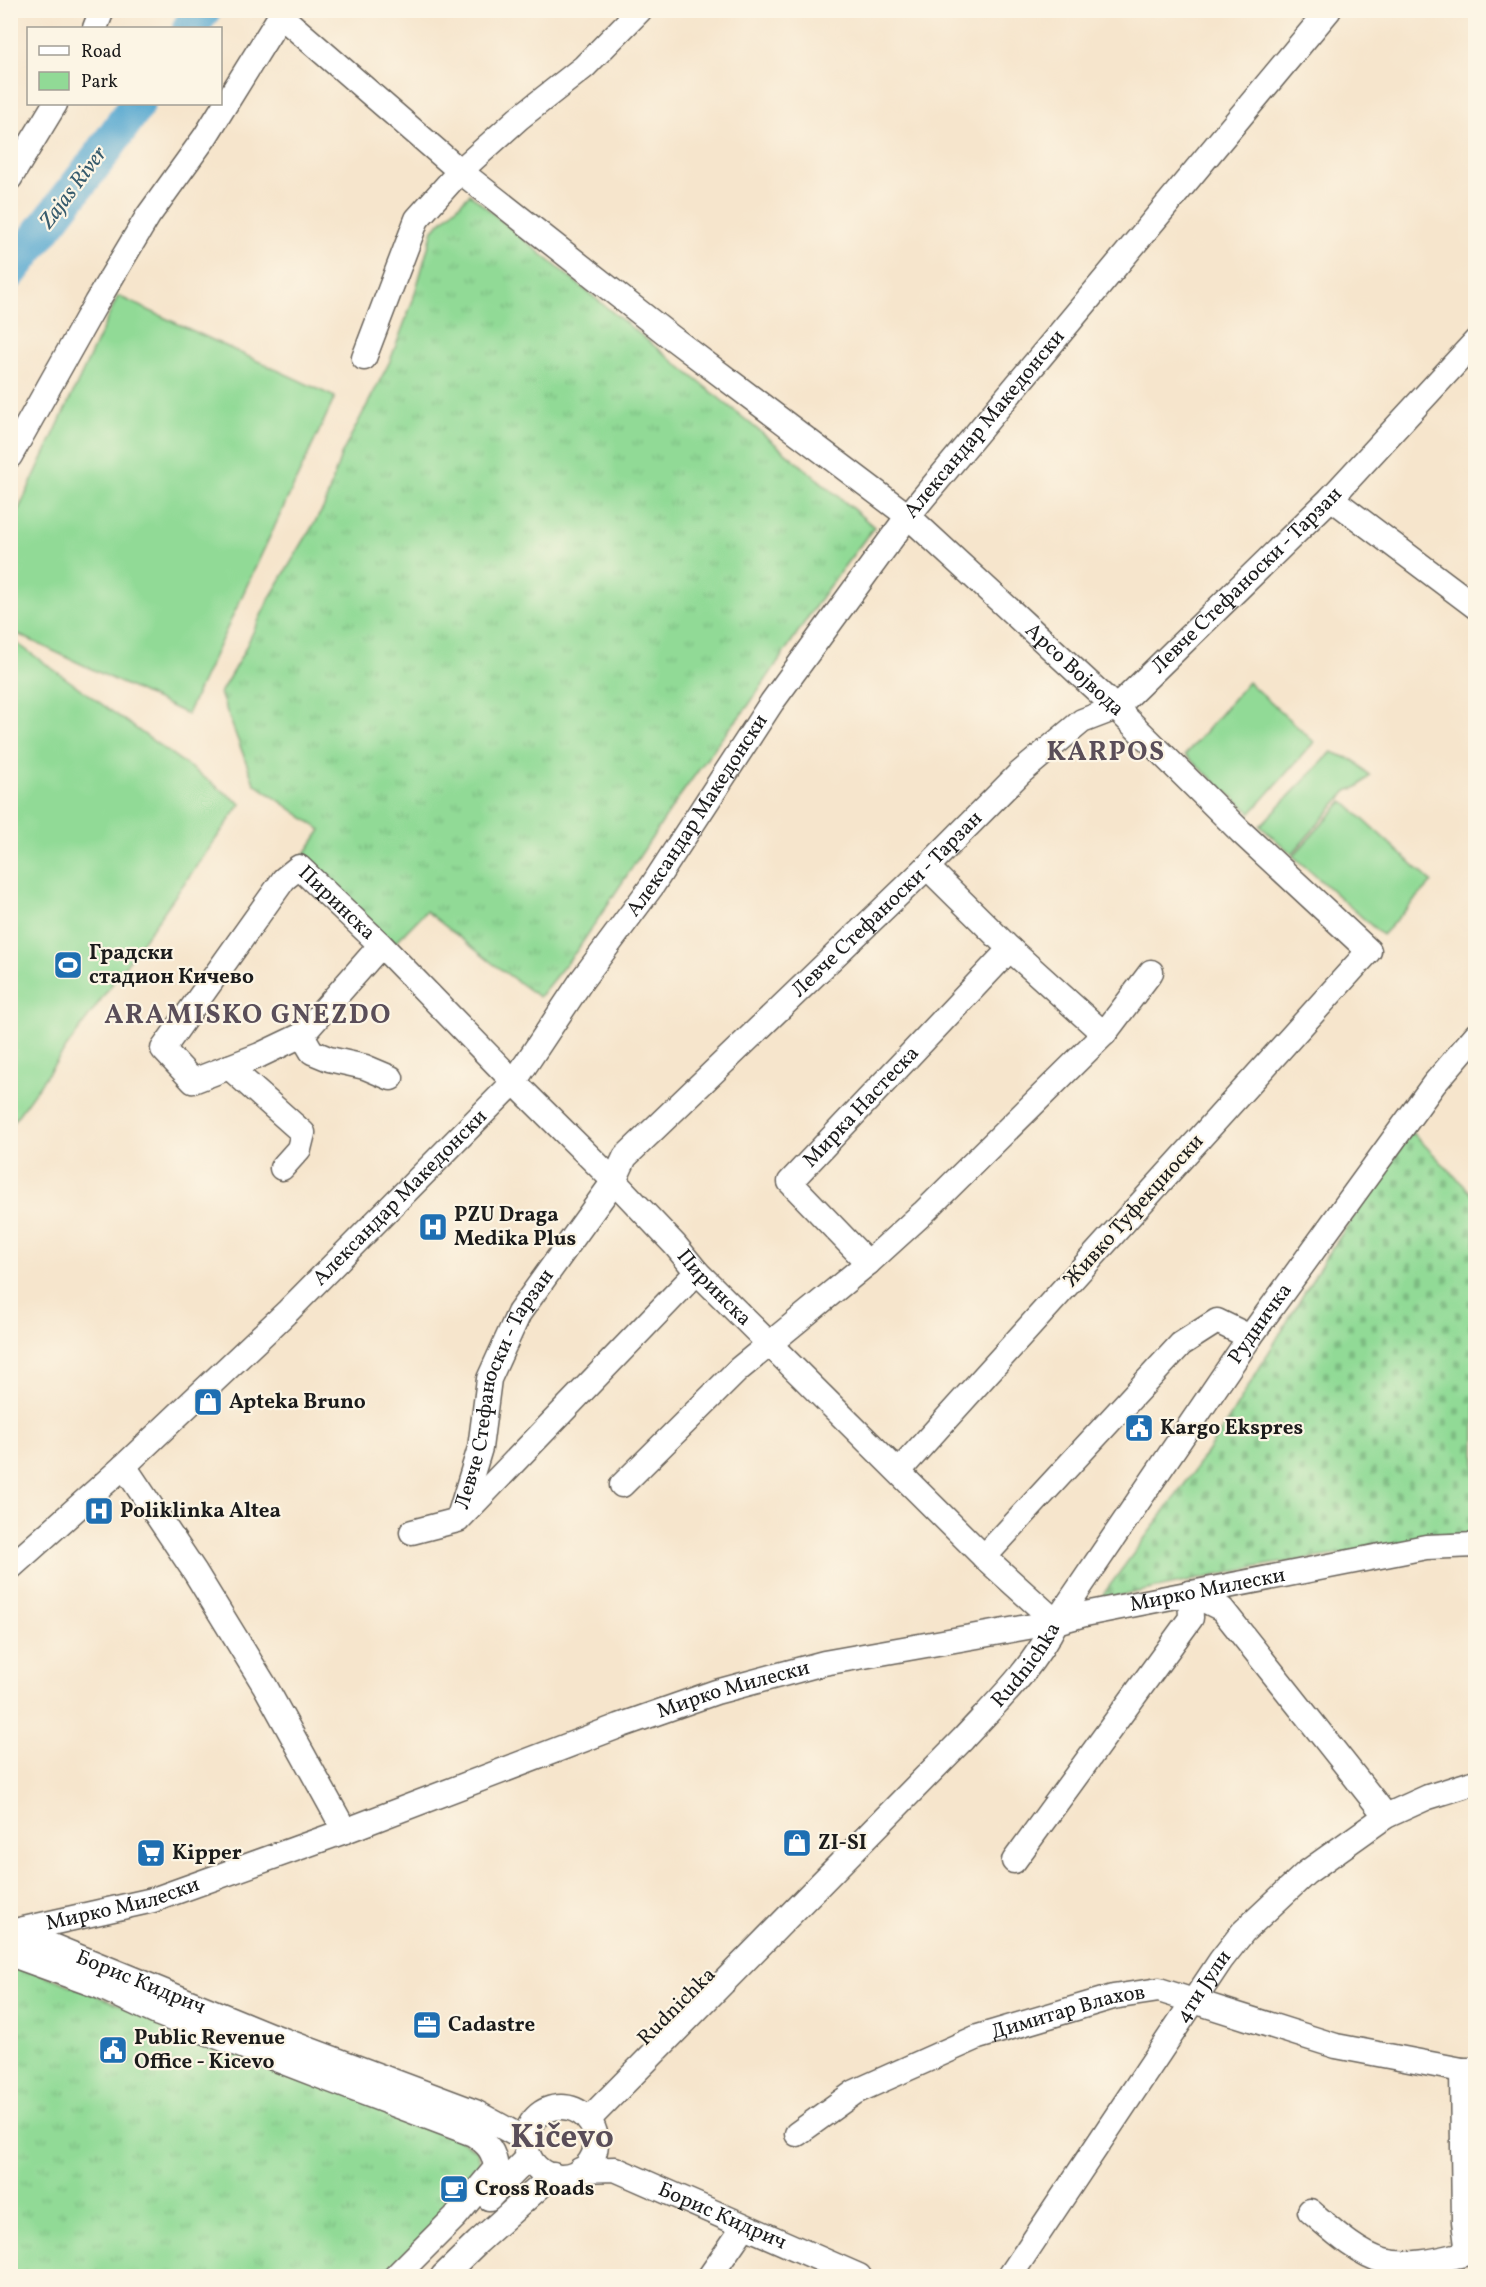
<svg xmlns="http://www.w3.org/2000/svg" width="1486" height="2287" font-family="Vollkorn,serif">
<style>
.grass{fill:url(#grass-tufts);stroke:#567b59;stroke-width:1.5}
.cemetery{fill:url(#cemetery-stones);stroke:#567b59;stroke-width:1.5}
.green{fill:#91da96;stroke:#567b59;stroke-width:1.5}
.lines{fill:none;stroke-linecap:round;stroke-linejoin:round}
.river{stroke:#55a7d0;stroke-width:36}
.minor-casing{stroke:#68625a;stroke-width:27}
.minor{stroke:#fff;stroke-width:24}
.labels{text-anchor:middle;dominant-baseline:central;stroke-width:4.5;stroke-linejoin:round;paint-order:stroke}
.street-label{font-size:21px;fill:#1c1c1c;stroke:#fcf5e5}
.poi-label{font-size:21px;font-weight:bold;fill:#1c1c1c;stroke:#fcf5e5;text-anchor:start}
.water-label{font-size:22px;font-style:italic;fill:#365b6d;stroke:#fcf5e5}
.district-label{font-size:27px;font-weight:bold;letter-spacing:1.5px;fill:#5a4e59;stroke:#fcf5e5}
.town-label{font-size:33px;font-weight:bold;fill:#5a4e59;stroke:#fcf5e5}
</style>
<defs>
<pattern id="grass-tufts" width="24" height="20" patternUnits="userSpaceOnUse" patternTransform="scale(1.5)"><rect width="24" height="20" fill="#91da96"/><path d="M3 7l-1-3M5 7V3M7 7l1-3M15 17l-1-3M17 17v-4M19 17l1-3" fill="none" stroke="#7cba81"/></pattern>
<pattern id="cemetery-stones" width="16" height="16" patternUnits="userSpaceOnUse" patternTransform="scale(1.5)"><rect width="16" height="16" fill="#91da96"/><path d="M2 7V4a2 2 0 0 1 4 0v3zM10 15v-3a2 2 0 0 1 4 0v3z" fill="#7cba81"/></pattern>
</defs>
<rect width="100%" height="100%" fill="#fcf5e5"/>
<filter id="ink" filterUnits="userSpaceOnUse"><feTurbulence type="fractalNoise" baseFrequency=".0167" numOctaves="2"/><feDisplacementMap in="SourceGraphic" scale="12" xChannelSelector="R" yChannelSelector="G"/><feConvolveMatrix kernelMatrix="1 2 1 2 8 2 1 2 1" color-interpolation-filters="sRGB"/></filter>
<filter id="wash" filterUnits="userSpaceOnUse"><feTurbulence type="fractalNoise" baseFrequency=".008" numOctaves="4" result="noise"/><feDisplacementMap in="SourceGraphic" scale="24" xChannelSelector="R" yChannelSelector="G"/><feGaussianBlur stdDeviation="1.35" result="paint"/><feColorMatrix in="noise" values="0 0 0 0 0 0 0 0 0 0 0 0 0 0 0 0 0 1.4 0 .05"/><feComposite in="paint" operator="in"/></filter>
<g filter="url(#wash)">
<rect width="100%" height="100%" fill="#f6e5cc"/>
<g class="grass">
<path d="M470,194C602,308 742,412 874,527L827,589L748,706L721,739L677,800L578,949L539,997L492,963L426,911L394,944L302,858L321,830L254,783L220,693L241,657L269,599L324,507L341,455L390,361L413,300L433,230Z"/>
<path d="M11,1962L445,2132L477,2150L483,2171L384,2276H11Z"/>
</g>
<path class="cemetery" d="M1412,1132L1475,1197V1535L1267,1565L1099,1600L1192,1474L1229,1419L1324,1260Z"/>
<g class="green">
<path d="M118,296L335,397L187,714L11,631V526Z"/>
<path d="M11,639L241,804L11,1125Z"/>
<path d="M1248,682L1314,742L1251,813L1185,755Z"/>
<path d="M1332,752L1355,761L1370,776L1358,787L1347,791L1292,854L1260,826Z"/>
<path d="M1343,801L1432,882L1382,935L1293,856Z"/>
</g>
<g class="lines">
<g class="river">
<path d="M190,28L203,10"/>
<path d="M10,272L102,154L137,104"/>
</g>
</g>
</g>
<g filter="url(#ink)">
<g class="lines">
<g class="minor-casing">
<g id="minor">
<path id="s1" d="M640,10L584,67L519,118L460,171L671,337L908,516L1116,708L1241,832L1369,951L899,1471"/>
<path d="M281,16L460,171L417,219L364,358"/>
<path d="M95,28L102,10"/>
<path d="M10,178L55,104"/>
<path d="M10,456L96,303L148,216L205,137L284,10"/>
<path d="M1331,498L1476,607"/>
<path d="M927,867L1010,949L1104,1034"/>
<path id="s2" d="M381,945L302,1035L260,1055L193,1081L163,1049L284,879L299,867L381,945L514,1082L614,1181L675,1245L697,1272L984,1557L1056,1622"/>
<path d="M302,1035L312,1052L329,1059L365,1067L391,1078"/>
<path d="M229,1067L303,1133L299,1149L282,1168"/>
<path id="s3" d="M868,1263L790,1182L1010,949"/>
<path d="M124,1466L195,1572L265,1686L345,1831"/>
<path d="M622,1485L739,1369L868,1263L923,1213L1104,1034L1151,972"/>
<path d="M461,1517L697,1272"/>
<path id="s4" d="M412,1532L458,1520L480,1448L489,1379L519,1313L614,1181L625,1157L927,867L1020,773L1082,721L1116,708L1331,498L1476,341"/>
<path d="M984,1557L1181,1344L1217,1321L1250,1337"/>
<path id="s5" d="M10,1568L124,1466L288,1311L514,1082L582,980L652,886L772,702L908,516L1329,10"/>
<path d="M1014,1861L1191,1618L1190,1593L1222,1609L1386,1816"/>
<path id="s6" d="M13,1930L270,2035L475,2112L526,2140"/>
<path id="s7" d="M15,1931L153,1900L345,1831L619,1726L716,1692L824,1663L1056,1622L1085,1614L1426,1547L1476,1545"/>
<path d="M10,1954L101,1987L159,2014L330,2080L473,2134C488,2144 494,2151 496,2168L455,2217L396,2276"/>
<path d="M1462,2070L1464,2222L1468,2253H1476"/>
<circle cx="561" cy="2142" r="35"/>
<path id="s8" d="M588,2120L963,1739C997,1702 1034,1667 1056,1622L1250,1337L1434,1084L1476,1035"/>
<path id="s9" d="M797,2134L855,2092L978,2037L1113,1997L1159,1990L1336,2046L1462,2070H1476"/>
<path id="s10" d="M580,2170L615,2169L859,2276"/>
<path d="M489,2198L529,2157"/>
<path d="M1310,2211C1330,2228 1357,2254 1384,2261C1411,2268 1442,2259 1468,2253"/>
<path d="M443,2276L478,2242L553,2175"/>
<path d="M710,2276L744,2227"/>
<path id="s11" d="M1010,2276L1221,1960L1243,1932L1306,1873L1386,1816L1428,1797L1476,1782"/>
</g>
</g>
<use href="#minor" class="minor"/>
</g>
</g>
<defs>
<g id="stadium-square" transform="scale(1.5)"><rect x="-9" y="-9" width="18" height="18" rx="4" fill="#1f6fb2" stroke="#fcf5e5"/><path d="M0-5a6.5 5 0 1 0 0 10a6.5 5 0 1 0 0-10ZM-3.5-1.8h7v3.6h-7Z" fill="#fff"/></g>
<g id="hospital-square" transform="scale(1.5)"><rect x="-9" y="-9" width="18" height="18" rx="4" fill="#1f6fb2" stroke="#fcf5e5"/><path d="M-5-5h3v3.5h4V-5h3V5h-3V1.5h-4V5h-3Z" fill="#fff"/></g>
<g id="shop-square" transform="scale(1.5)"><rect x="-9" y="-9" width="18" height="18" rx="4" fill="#1f6fb2" stroke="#fcf5e5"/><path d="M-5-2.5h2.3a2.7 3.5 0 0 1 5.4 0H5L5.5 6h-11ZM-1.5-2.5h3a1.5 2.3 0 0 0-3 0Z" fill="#fff"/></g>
<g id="civic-square" transform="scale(1.5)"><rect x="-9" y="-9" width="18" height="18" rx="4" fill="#1f6fb2" stroke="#fcf5e5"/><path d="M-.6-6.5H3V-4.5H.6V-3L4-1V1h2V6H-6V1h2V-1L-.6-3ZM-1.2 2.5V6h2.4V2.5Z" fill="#fff"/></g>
<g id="supermarket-square" transform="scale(1.5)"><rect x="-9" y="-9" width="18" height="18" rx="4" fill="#1f6fb2" stroke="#fcf5e5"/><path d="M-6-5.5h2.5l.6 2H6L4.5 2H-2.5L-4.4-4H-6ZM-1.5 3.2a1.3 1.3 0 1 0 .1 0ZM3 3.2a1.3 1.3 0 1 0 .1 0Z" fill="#fff"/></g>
<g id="office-square" transform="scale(1.5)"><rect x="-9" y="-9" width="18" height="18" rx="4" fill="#1f6fb2" stroke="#fcf5e5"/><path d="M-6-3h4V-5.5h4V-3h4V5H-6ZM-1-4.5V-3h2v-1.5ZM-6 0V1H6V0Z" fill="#fff"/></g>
<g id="cafe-square" transform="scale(1.5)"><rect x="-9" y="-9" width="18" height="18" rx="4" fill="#1f6fb2" stroke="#fcf5e5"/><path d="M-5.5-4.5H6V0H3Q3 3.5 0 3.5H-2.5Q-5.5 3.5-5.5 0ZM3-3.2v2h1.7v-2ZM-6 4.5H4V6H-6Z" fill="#fff"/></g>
</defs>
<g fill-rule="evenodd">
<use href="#stadium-square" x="68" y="965"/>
<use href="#hospital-square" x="433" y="1227"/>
<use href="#shop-square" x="208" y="1402"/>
<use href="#civic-square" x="1139" y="1428"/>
<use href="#hospital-square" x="99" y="1511"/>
<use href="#shop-square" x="797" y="1843"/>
<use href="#supermarket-square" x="151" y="1853"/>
<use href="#office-square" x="427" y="2025"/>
<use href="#civic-square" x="113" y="2050"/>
<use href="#cafe-square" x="454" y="2189"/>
</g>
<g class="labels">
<g class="street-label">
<text stroke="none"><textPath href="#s5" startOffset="1510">Александар Македонски</textPath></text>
<text stroke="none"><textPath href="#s4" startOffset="1305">Левче Стефаноски - Тарзан</textPath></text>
<text stroke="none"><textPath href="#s1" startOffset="1034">Арсо Војвода</textPath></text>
<text stroke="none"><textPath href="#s5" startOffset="1024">Александар Македонски</textPath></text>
<text stroke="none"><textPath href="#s4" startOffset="818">Левче Стефаноски - Тарзан</textPath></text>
<text stroke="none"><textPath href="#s2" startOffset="562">Пиринска</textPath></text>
<text stroke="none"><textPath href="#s3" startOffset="216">Мирка Настеска</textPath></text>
<text stroke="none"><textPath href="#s5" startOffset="538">Александар Македонски</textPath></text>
<text transform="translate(1134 1211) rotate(-48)">Живко Туфекџиоски</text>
<text stroke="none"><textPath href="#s2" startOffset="1101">Пиринска</textPath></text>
<text stroke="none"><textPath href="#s8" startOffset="1046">Рудничка</textPath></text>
<text stroke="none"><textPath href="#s4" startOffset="188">Левче Стефаноски - Тарзан</textPath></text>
<text stroke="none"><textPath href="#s7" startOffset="1244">Мирко Милески</textPath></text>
<text stroke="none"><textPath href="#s8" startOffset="632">Rudnichka</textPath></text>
<text stroke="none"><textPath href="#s7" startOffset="759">Мирко Милески</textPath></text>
<text stroke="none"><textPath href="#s7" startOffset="111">Мирко Милески</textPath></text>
<text stroke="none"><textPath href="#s6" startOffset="138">Борис Кидрич</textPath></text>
<text stroke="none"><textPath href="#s11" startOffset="348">4ти Јули</textPath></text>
<text transform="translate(677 2007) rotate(-45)">Rudnichka</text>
<text stroke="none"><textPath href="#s9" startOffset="300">Димитар Влахов</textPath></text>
<text stroke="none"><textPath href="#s10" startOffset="152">Борис Кидрич</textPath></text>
</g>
<g class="poi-label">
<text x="89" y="953">Градски<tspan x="89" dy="24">стадион Кичево</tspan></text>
<text x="454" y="1215">PZU Draga<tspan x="454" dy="24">Medika Plus</tspan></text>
<text x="229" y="1402">Apteka Bruno</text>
<text x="1160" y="1428">Kargo Ekspres</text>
<text x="120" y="1511">Poliklinka Altea</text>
<text x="818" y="1843">ZI-SI</text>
<text x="172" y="1853">Kipper</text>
<text x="448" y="2025">Cadastre</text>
<text x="134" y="2038">Public Revenue<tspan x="134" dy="24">Office - Kicevo</tspan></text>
<text x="475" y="2189">Cross Roads</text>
</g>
<g class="water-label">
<text transform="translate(74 188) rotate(-53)">Zajas River</text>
</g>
<g class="district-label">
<text x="1106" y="753">KARPOS</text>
<text x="248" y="1016">ARAMISKO GNEZDO</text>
</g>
<g class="town-label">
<text x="562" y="2139">Kičevo</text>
</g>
</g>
<rect width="1486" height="2287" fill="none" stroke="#fcf5e5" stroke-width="36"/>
<rect x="27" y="27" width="195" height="78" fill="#fcf5e5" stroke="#a29e95" stroke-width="1.5"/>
<rect x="39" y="46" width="30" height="9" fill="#ffffff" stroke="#a29e95" stroke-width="1.5"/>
<text x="81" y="57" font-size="18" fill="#1c1c1c">Road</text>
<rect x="39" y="72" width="30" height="18" fill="#91da96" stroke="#a29e95" stroke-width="1.5"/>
<text x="81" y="87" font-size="18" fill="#1c1c1c">Park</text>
</svg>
